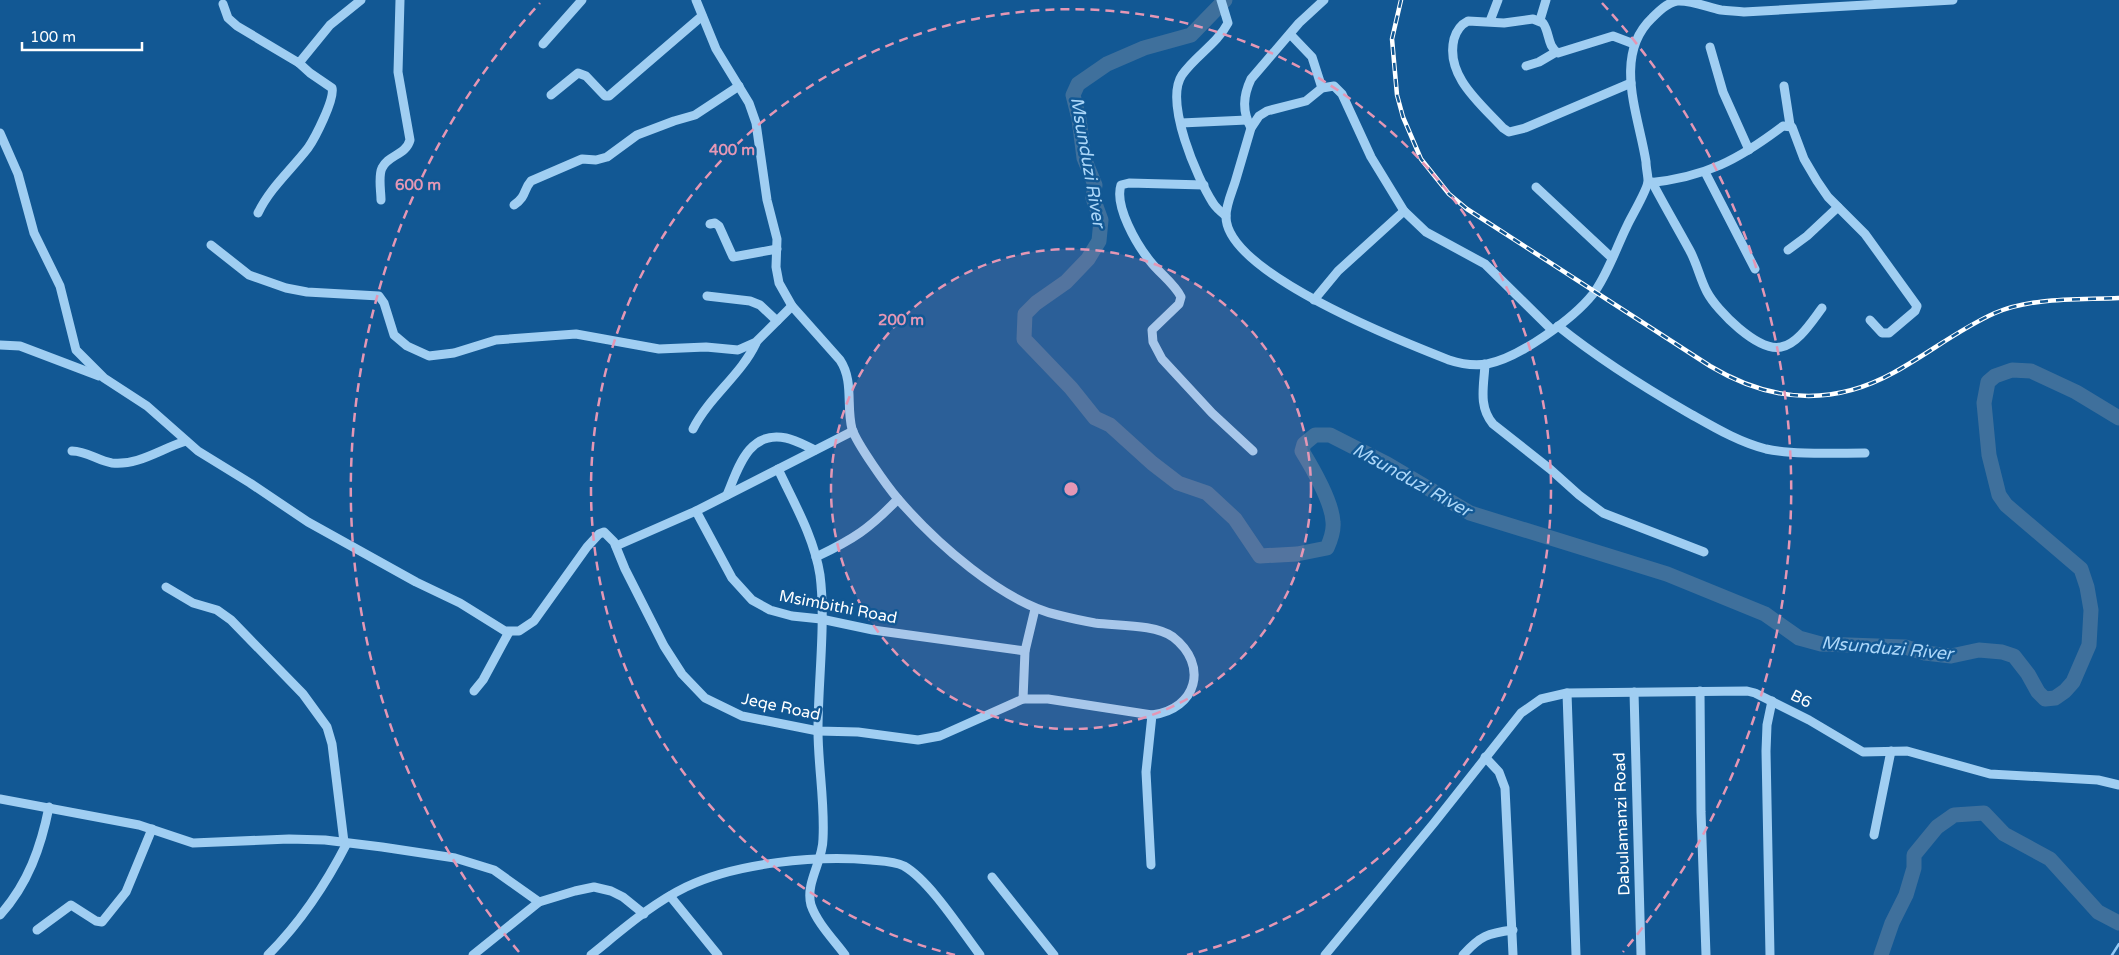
<svg xmlns="http://www.w3.org/2000/svg" width="2119" height="955" font-family="'Varela Round',sans-serif">
<style>
.lines{fill:none;stroke-linecap:round;stroke-linejoin:round}
.stream{stroke:#92caf6;stroke-width:2.5}
.river{stroke:#3f709c;stroke-width:15}
.minor{stroke:#a0cef2;stroke-width:9}
.rail-casing{stroke:#fff;stroke-width:4.5}
.rail{stroke:#125894;stroke-width:2.5;stroke-dasharray:8;stroke-linecap:butt}
.ring{fill:none;stroke:#e497b5;stroke-width:2.5;stroke-dasharray:9 6}
.labels{text-anchor:middle;dominant-baseline:central;stroke-width:5;stroke-linejoin:round;paint-order:stroke}
.street-label{font-size:16px;fill:#fff;stroke:#125894}
.water-label{font-size:18px;font-style:italic;fill:#acd7f9;stroke:#125894}
.centre{fill:#e497b5;stroke:#125894;stroke-width:2.5}
.ring-label{font-size:15px;text-anchor:middle;font-weight:bold;fill:#e497b5;stroke:#125894;stroke-width:5;stroke-linejoin:round;paint-order:stroke}
</style>
<rect width="100%" height="100%" fill="#125894"/>
<g class="lines">
<path class="stream" d="M2112,955L2119,944"/>
<g class="river">
<path d="M1225,0L1191,35L1144,48L1107,64L1078,84L1073,95L1079,119L1084,158L1095,185L1093,198L1101,220L1099,241L1088,259L1066,282L1036,303L1025,314L1024,339L1071,388L1095,418L1110,425L1152,463L1178,483L1207,493L1235,519L1260,556L1297,554L1327,548C1331,539 1334,531 1333,522C1332,501 1313,469 1302,451L1304,444L1315,435H1330L1387,464L1470,513L1667,574L1765,614L1799,638L1821,644L1905,647L1925,653L1951,656L1979,650L2002,652L2014,656L2028,674L2038,692L2045,699L2055,698L2065,691L2073,682L2089,645L2091,610L2087,587L2081,569L2006,505L1999,495L1989,455L1984,403L1988,382L1995,376L2012,370L2031,371L2076,392L2119,418"/>
<path d="M1881,955L1892,923L1906,895L1914,868V855L1937,827L1954,815L1984,813L2004,834L2050,859L2098,912L2119,923"/>
</g>
<g class="minor">
<path d="M696,0L716,49L749,103L756,123L767,200L777,239L776,267L779,283L792,306L840,360C854,381 846,406 852,429C857,444 887,486 898,499C935,542 1002,602 1058,615C1070,618 1083,621 1095,623C1117,626 1155,624 1173,637C1209,665 1197,709 1152,715L1146,772L1151,865"/>
<path d="M1221,0L1228,23C1217,44 1195,56 1182,75C1164,102 1197,178 1213,203C1216,208 1221,212 1226,216"/>
<path d="M223,4L228,18L237,26L299,63L330,25L361,0"/>
<path d="M1540,20L1546,0"/>
<path d="M1490,21L1498,0"/>
<path d="M1290,34L1312,57L1322,88"/>
<path d="M543,44L582,0"/>
<path d="M1710,47L1723,92L1749,150"/>
<path d="M1526,66L1539,62L1556,52"/>
<path d="M1631,83L1525,128L1509,132L1503,128C1481,104 1445,76 1454,39C1456,32 1460,25 1468,21L1504,23L1533,19L1543,23C1550,33 1547,46 1558,53L1613,36L1634,44"/>
<path d="M1784,86L1790,125"/>
<path d="M551,95L578,73L586,76L605,96H609L702,16"/>
<path d="M1181,123L1247,120"/>
<path d="M1251,128C1242,111 1243,96 1251,79L1299,23L1324,0"/>
<path d="M0,133L18,174L34,233L60,286L76,350L104,378L147,406L198,451L250,483L308,522L416,582L460,603L505,631H519L534,621L587,547L599,534L604,532L614,542L625,569L664,646L682,674L705,698L742,716L818,731L858,732L918,740L940,736L1023,699H1048L1152,715"/>
<path d="M1705,172L1755,269"/>
<path d="M1652,182C1664,205 1677,227 1689,249C1697,263 1700,279 1707,292C1717,311 1758,352 1781,347C1798,344 1812,321 1822,308"/>
<path d="M1648,183C1706,177 1738,160 1783,126L1792,127L1804,159L1817,181L1828,197L1865,234L1917,306L1915,311L1889,333H1882L1870,320"/>
<path d="M1204,185L1129,183L1121,185C1114,206 1137,245 1150,261C1159,273 1174,283 1181,297L1179,304L1152,330L1153,342L1162,359L1212,413L1253,451"/>
<path d="M1536,187L1612,258"/>
<path d="M381,200C381,191 378,176 382,168C388,155 406,155 410,140L398,72L400,0"/>
<path d="M514,205C527,196 523,190 531,181L582,159L596,160L607,157L637,135L674,121L695,115L739,86"/>
<path d="M258,213C270,188 291,170 308,148C315,138 335,99 332,88L310,73L299,63"/>
<path d="M710,224L715,223L719,226L733,257L777,249"/>
<path d="M211,245L249,275L286,288L307,292L379,296L384,303L394,335L407,346L429,356L454,353L496,340L576,334L659,349L706,347L738,350L756,342L792,306"/>
<path d="M1788,250L1807,236L1838,207"/>
<path d="M707,296L750,301L760,305L777,321"/>
<path d="M1314,300L1338,271L1404,211"/>
<path d="M1558,326C1599,359 1642,386 1687,412C1712,426 1738,442 1766,449C1793,455 1836,453 1865,453"/>
<path d="M1552,330L1485,264L1426,232L1404,211L1371,157L1342,94L1334,86L1322,88L1306,101L1267,111L1259,116L1251,128C1246,145 1241,162 1236,179C1233,190 1226,204 1226,216C1225,273 1403,342 1449,360C1461,364 1474,366 1487,364C1519,358 1573,319 1593,294C1607,276 1617,246 1627,226C1631,217 1648,189 1648,181C1648,175 1646,168 1646,162C1639,116 1612,56 1652,18C1659,11 1667,3 1677,1C1691,0 1707,7 1721,10C1729,11 1736,11 1744,12L1953,0"/>
<path d="M0,345L20,346L99,376"/>
<path d="M1485,364C1484,386 1478,406 1493,424L1550,469L1579,495L1603,513L1704,552"/>
<path d="M693,429C709,397 741,375 756,343"/>
<path d="M72,451C87,451 98,461 112,463C138,466 162,448 186,441"/>
<path d="M778,469C794,503 814,537 820,575C826,622 818,681 818,730C818,766 825,802 823,839C823,861 805,883 811,905C817,923 834,940 845,955"/>
<path d="M727,495C738,469 748,430 786,438C796,440 806,446 815,450"/>
<path d="M696,511L732,578L752,600L770,610L792,616L821,619L873,630L1025,651"/>
<path d="M616,546L696,511L853,431"/>
<path d="M816,557C854,539 869,529 898,499"/>
<path d="M166,587L193,603L217,610L231,620L303,694L327,727L332,744L344,842"/>
<path d="M474,691L483,680L509,632"/>
<path d="M1700,691L1701,812L1706,955"/>
<path d="M1634,692L1641,955"/>
<path d="M1567,693L1576,955"/>
<path d="M1023,699L1025,651L1035,609"/>
<path d="M1485,757L1499,772L1505,788L1513,955"/>
<path d="M0,799L139,825L193,843L289,839L325,840L382,847L455,858L494,870L539,902"/>
<path d="M1874,835L1891,751"/>
<path d="M992,877L1054,955"/>
<path d="M670,896L718,955"/>
<path d="M0,915C28,884 41,847 49,807"/>
<path d="M37,930L71,905L96,921L102,922L126,892L152,829"/>
<path d="M268,955C301,922 326,884 347,843"/>
<path d="M473,955L539,902L575,891L594,887L611,891L623,897L644,914"/>
<path d="M591,955C621,931 651,904 686,887C736,863 816,855 871,860C882,861 894,861 904,866C930,881 961,930 980,955"/>
<path d="M1325,955L1434,823L1521,713L1541,699L1567,693L1747,691L1755,693L1809,720L1863,752L1907,751L1990,774L2098,780L2119,785"/>
<path d="M1463,955C1480,936 1488,933 1513,930"/>
<path d="M1770,955L1766,751L1767,725L1772,701"/>
</g>
<g class="rail-casing">
<path id="rail" d="M1401,0L1392,39L1397,95L1403,117L1421,159L1449,194L1467,209L1710,366C1770,402 1831,407 1893,373C1928,354 1959,329 1995,313C2033,297 2078,300 2119,298"/>
</g>
<use href="#rail" class="rail"/>
</g>
<circle cx="1071" cy="489" r="240" fill="#e497b5" fill-opacity=".12"/>
<g class="ring">
<circle cx="1071" cy="489" r="240"/>
<path d="M955 955A480 480 0 1 1 1187 955"/>
<path d="M519 952A720 720 0 0 1 540 3M1602 3A720 720 0 0 1 1623 952"/>
</g>
<g class="labels">
<g class="street-label">
<text transform="translate(838 607) rotate(11)">Msimbithi Road</text>
<text transform="translate(1801 699) rotate(27)">B6</text>
<text transform="translate(781 707) rotate(12)">Jeqe Road</text>
<text transform="translate(1622 824) rotate(-92)">Dabulamanzi Road</text>
</g>
<g class="water-label">
<text transform="translate(1088 162) rotate(80)">Msunduzi River</text>
<text transform="translate(1412 480) rotate(29)">Msunduzi River</text>
<text transform="translate(1887 648) rotate(5)">Msunduzi River</text>
</g>
</g>
<circle cx="1071" cy="489" r="8" class="centre"/>
<g class="ring-label">
<text x="732" y="155">400 m</text>
<text x="418" y="190">600 m</text>
<text x="901" y="325">200 m</text>
</g>
<path d="M22 42v8h120v-8" fill="none" stroke="#ffffff" stroke-width="2.5"/>
<text x="30" y="42" font-size="15" fill="#ffffff" stroke="#125894" stroke-width="4" paint-order="stroke">100 m</text>
</svg>
